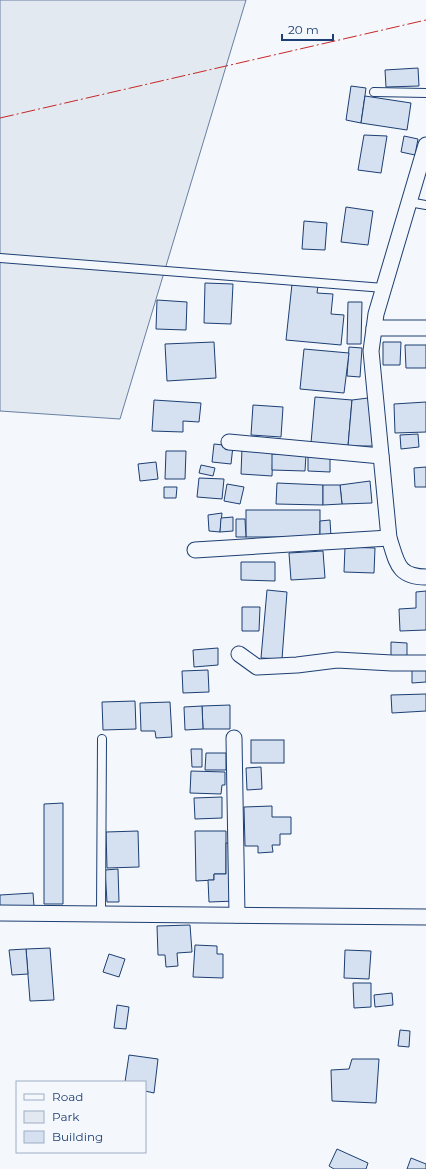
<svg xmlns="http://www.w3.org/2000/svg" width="426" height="1169" font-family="Montserrat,sans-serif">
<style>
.green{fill:#e3e9f0;stroke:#687fa3}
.building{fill:#d5e0f0;stroke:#1d3f73}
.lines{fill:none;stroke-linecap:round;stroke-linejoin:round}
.lane-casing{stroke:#1d3f73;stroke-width:10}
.street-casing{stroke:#1d3f73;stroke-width:17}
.lane{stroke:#f4f7fb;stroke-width:8}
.street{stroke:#f4f7fb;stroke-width:15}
.power{stroke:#c62828;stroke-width:1;stroke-dasharray:14 3 2 3;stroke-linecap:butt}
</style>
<rect width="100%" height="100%" fill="#f4f7fb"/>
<path class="green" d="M0,0H246L120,419L0,411Z"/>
<g class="building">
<path d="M418,68L419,86L386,87L385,70Z"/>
<path d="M351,86L366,88L361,123L346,120Z"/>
<path d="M365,96L411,103L407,130L361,123Z"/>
<path d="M364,135L387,136L381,173L358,170Z"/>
<path d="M404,136L418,139L415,155L401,152Z"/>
<path d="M346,207L373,211L368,245L341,242Z"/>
<path d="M304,221L327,223L325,250L302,249Z"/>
<path d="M205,283L233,284L231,324L204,323Z"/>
<path d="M292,284L318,286L317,293L333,294L331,314L344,315L341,345L286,340Z"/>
<path d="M157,300L187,302L186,330L156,329Z"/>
<path d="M348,302H362L361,344H347Z"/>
<path d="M214,342L216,378L167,381L165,344Z"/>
<path d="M383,342H401L400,365H383Z"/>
<path d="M405,345H426V368H406Z"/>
<path d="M349,347L362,348L360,377L347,376Z"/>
<path d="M304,349L349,353L344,393L300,389Z"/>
<path d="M315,397L352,400L348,446L311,443Z"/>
<path d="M368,398L374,446H348L352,400Z"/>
<path d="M154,400L201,403L199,422L183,421V432L152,431Z"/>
<path d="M426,402V432L395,433L394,404Z"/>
<path d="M253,405L283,407L281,437L251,435Z"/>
<path d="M418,434L419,447L401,449L400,435Z"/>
<path d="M214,444L233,446L231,464L212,462Z"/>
<path d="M242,448L273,449L272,476L241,474Z"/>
<path d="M166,451H186L185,479H165Z"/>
<path d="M308,453L330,454V472L308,471Z"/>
<path d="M272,454H306L305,471L272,470Z"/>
<path d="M156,462L158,479L140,481L138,464Z"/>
<path d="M201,465L215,468L213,476L199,473Z"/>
<path d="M426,467V487H415L414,468Z"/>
<path d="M199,478L224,479L222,499L197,497Z"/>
<path d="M370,481L372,503L342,504L340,485Z"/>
<path d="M277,483L323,485V505L276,504Z"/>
<path d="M227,484L244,487L240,504L224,501Z"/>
<path d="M323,485H340L342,504L323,505Z"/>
<path d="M164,487H177L176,498H164Z"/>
<rect x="246" y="510" width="74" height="27"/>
<path d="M222,513L220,532L209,531L208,515Z"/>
<path d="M233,517V531L220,532L221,518Z"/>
<path d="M236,519H245L246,537H236Z"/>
<path d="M330,520L331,537H320V521Z"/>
<path d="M345,547L375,548L374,573L344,572Z"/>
<path d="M323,551L325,578L291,580L289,553Z"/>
<path d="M241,562H275V581L241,580Z"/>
<path d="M267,590L287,592L282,659L261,658Z"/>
<path d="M426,591V630L400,631L399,609L416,608V592Z"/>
<path d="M242,607H260L259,631H242Z"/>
<path d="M391,642L407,643V659H391Z"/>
<path d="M218,648V665L194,667L193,650Z"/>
<path d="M412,664H426V682L412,683Z"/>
<path d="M208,670L209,692L183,693L182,671Z"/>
<path d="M426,694V711L392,713L391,695Z"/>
<path d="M135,701L136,729L103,730L102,702Z"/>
<path d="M170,702L172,737L156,738L155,731H141L140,703Z"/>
<path d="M230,705V729H203L202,706Z"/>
<path d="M202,706L203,729L185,730L184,707Z"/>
<rect x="251" y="740" width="33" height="23"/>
<path d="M191,749H202V767H192Z"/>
<path d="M206,753H226V770H205Z"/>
<path d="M261,767L262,789L247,790L246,768Z"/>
<path d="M191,771L225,772V785H222L221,794L190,793Z"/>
<path d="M222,797V818L195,819L194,798Z"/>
<path d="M63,803V904H44V804Z"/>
<path d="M272,806V817H291V834H280V845H272L273,852L258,853V846H245L244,807Z"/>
<path d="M138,831L139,867L107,868L106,832Z"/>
<path d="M195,831H226V874H214V880L196,881Z"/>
<path d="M226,843H234L236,901L209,902L208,880H214V874H226Z"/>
<path d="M118,869L119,902H107L105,870Z"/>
<path d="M33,893L34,906L0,908V895Z"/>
<path d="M190,925L192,952L177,953L178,966L166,967L165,955H158L157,926Z"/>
<path d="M195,945L217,946V954H223V978L193,977Z"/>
<path d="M50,948L54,1000L30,1001L26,949Z"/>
<path d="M26,949L28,974L12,975L9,950Z"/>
<path d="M345,950L371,951L369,979L344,978Z"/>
<path d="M109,954L125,959L119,977L103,972Z"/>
<path d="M353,983H371V1007L354,1008Z"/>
<path d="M392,993L393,1005L375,1007L374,995Z"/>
<path d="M117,1005L129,1007L126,1029L114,1028Z"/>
<path d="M400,1030L410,1031L409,1047L398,1046Z"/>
<path d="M129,1055L158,1059L154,1093L145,1091V1082H125Z"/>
<path d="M352,1059H379L376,1103L332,1101L331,1070L349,1069Z"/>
<path d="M337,1149L368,1163L366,1169H334L329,1166Z"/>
<path d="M411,1158L426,1164V1169H407Z"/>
</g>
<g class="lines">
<g class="lane-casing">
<g id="lane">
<path d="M374,92L426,93"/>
<path d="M409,202L426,205"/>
<path d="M0,258L384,288"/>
<path d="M101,914L102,739"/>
</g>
</g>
<g class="street-casing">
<g id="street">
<path d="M426,145L376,314L371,351L389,538C397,562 397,577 426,577"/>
<path d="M374,328H426"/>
<path d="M229,442L381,456"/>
<path d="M195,550L389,538"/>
<path d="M239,654L257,667L297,665L337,660L392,663H426"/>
<path d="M234,738L237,915"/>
<path d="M0,913L426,917"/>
</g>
</g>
<use href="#lane" class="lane"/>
<use href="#street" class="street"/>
<path class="power" d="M0,118L426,20"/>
</g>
<rect x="16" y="1081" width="130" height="72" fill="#f4f7fb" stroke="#9eadc5"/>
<rect x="24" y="1094" width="20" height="6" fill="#f4f7fb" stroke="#9eadc5"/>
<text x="52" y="1101" font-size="12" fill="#1d3f73">Road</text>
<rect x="24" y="1111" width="20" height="12" fill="#e3e9f0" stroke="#9eadc5"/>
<text x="52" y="1121" font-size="12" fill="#1d3f73">Park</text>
<rect x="24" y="1131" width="20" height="12" fill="#d5e0f0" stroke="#9eadc5"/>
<text x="52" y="1141" font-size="12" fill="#1d3f73">Building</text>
<path d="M282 34v6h51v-6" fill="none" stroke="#1d3f73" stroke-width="2"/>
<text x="288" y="34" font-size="12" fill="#1d3f73" stroke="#f4f7fb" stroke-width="3" paint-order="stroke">20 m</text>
</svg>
